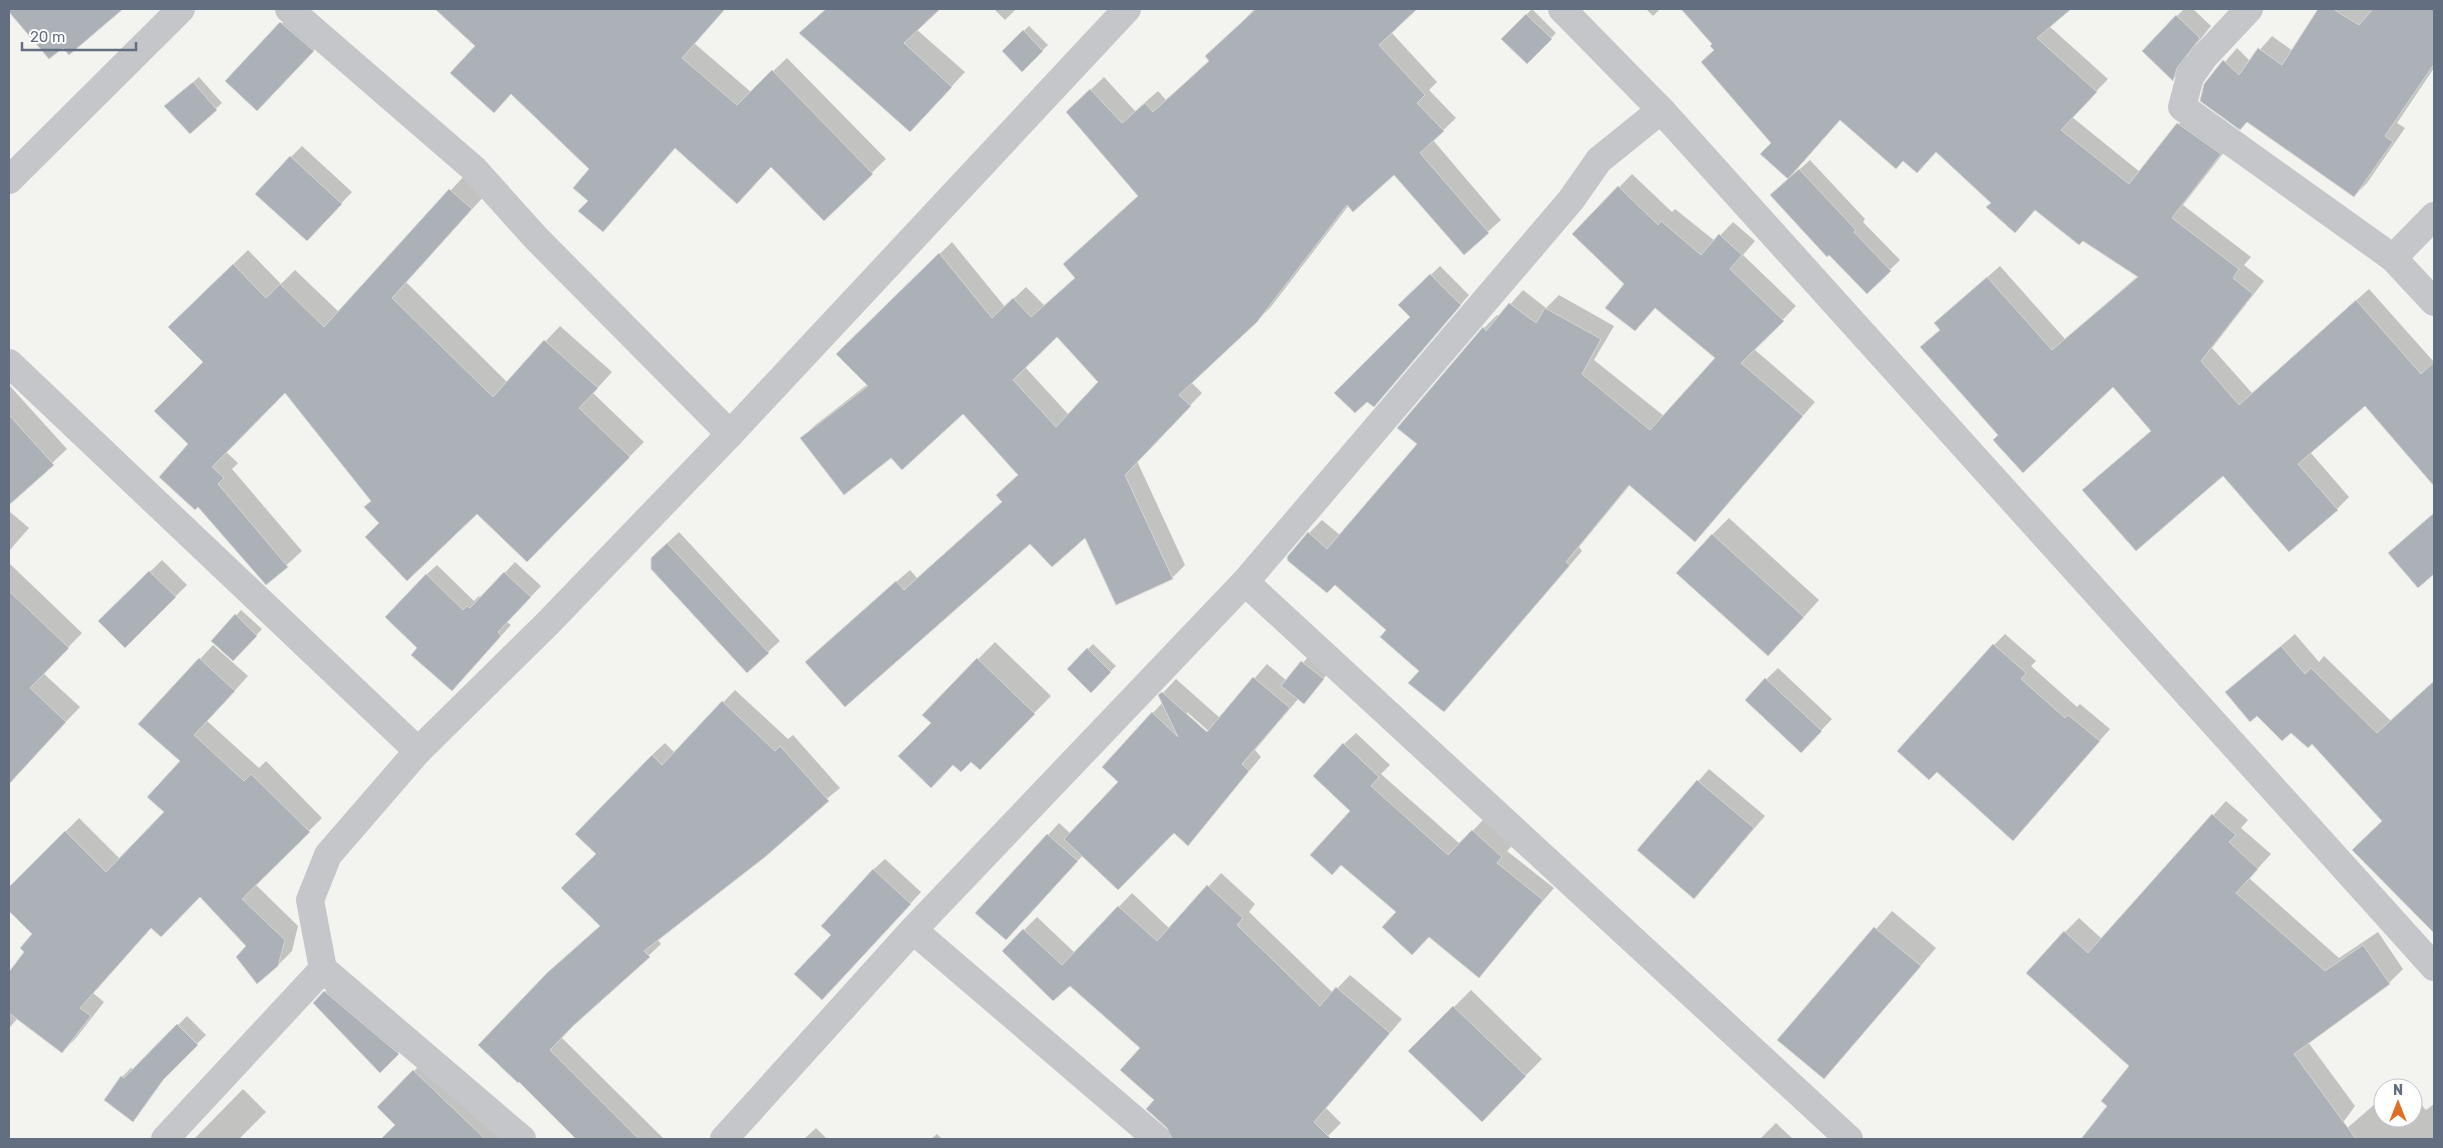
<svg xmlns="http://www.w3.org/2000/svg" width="2443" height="1148" font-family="Rubik,sans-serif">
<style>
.shadow{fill:#0003;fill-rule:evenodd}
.building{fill:#acb1b8;stroke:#d5d5d3;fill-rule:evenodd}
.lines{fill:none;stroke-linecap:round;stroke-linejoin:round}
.street{stroke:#c4c6ca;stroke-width:28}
</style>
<rect width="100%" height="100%" fill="#f3f4f0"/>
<g class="shadow">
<path d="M9,9H120L49,57Z"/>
<path d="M456,9H656L663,15L669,9H725L694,43L751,92L787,58L886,159L824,219L772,166L676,147L616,217L589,201L591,169L477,45L447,18Z"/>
<path d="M826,9H938L916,29L965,72L923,117L801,33Z"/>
<path d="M994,9H1016L1005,20Z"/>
<path d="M1254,9H1415L1391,32L1437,82L1429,90L1456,118L1433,140L1501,220L1464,253L1394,173L1349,205L1270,308L1191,382L1202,393L1137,461L1185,565L1172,578L1085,536L1031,542L819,649L910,570L917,578L1003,501L1019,475L963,413L891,456L802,439L814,426L868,384L837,354L952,242L1005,307L1026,287L1045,306L1076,277L1140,196L1080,100L1104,77L1135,111L1158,91L1166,100L1211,60ZM1057,336L1100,382L1069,415L1025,367Z"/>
<path d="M1532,9L1556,33L1527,62L1503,39Z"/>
<path d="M1646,9H1660L1653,16Z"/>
<path d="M1683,9H2069L2049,26L2108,79L2072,117L2140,172L2190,111L2232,142L2183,205L2251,257L2244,265L2264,281L2212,348L2252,393L2369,289L2434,362V480L2432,482L2365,405L2310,452L2349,497L2337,509L2223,474L2096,478L2152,430L2113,385L2000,435L1922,347L1941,329L1935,323L2000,266L2065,339L2138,276L2036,209L2027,219L1993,203L1936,151L1903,160L1840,119L1790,175L1791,177L1810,160L1865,219L1863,222L1900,260L1867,292L1789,178L1762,154L1772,143L1715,50L1714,44Z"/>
<path d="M2184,9H2193L2211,26L2188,55L2184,68L2173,79L2143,51Z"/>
<path d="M2320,9H2434V68L2397,123L2405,128L2367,183L2354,196L2206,84L2237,48L2250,61L2272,36L2293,51Z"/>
<path d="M293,12L324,39L268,98L227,81Z"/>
<path d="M1029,26L1048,45L1022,70L1003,51Z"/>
<path d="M199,77L222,103L190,132L172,101Z"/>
<path d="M302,146L352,192L318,228L291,157Z"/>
<path d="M1632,174L1672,212L1675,209L1715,241L1733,222L1755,241L1743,255L1796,306L1754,349L1815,402L1695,540L1630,485L1579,547L1582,551L1457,697L1421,671L1309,533L1322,520L1340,535L1418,444L1484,328L1497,315L1499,317L1523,290L1546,308L1559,295L1614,326L1594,360L1664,416L1716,358L1656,307L1635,330L1625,284L1574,234Z"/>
<path d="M465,175L486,194L406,282L507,382L560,326L612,372L593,393L644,442L527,560L477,512L380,523L372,501L286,391L226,452L238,463L232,469L302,551L266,584L190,444L205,362L169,327L248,250L281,284L295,270L339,312Z"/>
<path d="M1440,266L1469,295L1383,396L1367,400L1412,317L1400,305Z"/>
<path d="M9,385L67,449L9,503Z"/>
<path d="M9,511L29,528L9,551Z"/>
<path d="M2434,513V573L2418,586L2389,553Z"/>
<path d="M1729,518L1819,600L1785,638L1712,535Z"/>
<path d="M679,532L780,641L747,671L664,546Z"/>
<path d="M162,560L187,585L125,646L100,621Z"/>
<path d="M515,562L541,586L507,622L511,625L462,679L419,648L426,575L437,565L474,601L479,596L481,598Z"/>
<path d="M9,563L82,633L43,673L80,707L22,768L9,756Z"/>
<path d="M241,610L262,629L233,660L213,641Z"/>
<path d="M2005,634L2036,661L2031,666L2077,707L2080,704L2110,729L2013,839L1937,771L1994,645Z"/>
<path d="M2295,634L2319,662L2324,656L2391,721L2434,681V931L2354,850L2383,821L2312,742L2257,715L2227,692Z"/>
<path d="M995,642L1051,696L980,768L971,760L954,764L933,723L924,714Z"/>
<path d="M1093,644L1116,666L1091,691L1068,669Z"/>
<path d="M213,645L248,676L207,721L259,768L266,761L322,818L255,884L298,926L292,951L278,965L248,946L200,895L152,927L93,993L104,1002L76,1038L62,1052L18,1018L9,1028V974L26,952L34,934L9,909V889L79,818L120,859L165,812L182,761L200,659Z"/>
<path d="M1308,657L1328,673L1309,697L1299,698L1255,750L1261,757L1188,844L1174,831L1083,855L1017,927L977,913L1059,823L1070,833L1120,782L1103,767L1163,702L1160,696L1176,679L1220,718L1267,664L1287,681ZM1187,712L1213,735L1211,737L1187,716Z"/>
<path d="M1778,668L1832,719L1812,740L1746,699Z"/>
<path d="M735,690L788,739L793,735L840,788L657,939L661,944L561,1037L664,1139H578L519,1080L548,974L601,926L597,854L652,755L665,743L675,753Z"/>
<path d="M1356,733L1390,765L1381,774L1460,844L1484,819L1513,845L1507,851L1554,888L1479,976L1398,912L1352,811L1344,744Z"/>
<path d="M1709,769L1765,816L1705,886L1639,850Z"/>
<path d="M2226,801L2248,820L2241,828L2271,854L2249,878L2339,958L2378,932L2403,969L2389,983L2308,1042L2355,1106L2331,1139H2082L2109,1106L2131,1066L2065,932L2079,918L2102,939Z"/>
<path d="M885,859L921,892L834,987L873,870Z"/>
<path d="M1221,873L1255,904L1249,912L1333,993L1350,975L1402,1019L1326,1108L1341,1123L1325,1139H1199L1173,1112L1142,1048L1070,984L1003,951L1037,917L1075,953L1132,893L1170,929Z"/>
<path d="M1892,911L1936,948L1824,1077L1779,1040Z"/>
<path d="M331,986L403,1048L380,1071L314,1003Z"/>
<path d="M1471,990L1542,1059L1482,1120L1410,1051Z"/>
<path d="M187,1016L206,1035L172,1069L132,1120L122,1077L131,1068L134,1070Z"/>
<path d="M427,1058L505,1139H382L397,1125L378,1107Z"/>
<path d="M2402,1082L2407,1088H2394Z"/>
<path d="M243,1089L266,1112L239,1139H194Z"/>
<path d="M2413,1095L2426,1110L2434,1104V1139H2340L2337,1137L2383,1097V1118H2413Z"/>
<path d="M1776,1123L1793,1139H1760Z"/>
<path d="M816,1128L827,1139H804Z"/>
<path d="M937,1134L942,1139H931Z"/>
</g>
<g class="building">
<path d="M9,9H123L69,55L63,48L49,59L9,12Z"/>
<path d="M435,9H725L682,58L737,105L772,70L873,174L824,221L771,167L737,204L675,148L603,232L578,211L588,201L573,188L589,169L511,94L494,113L450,73L475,46Z"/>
<path d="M826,9H940L904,43L952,87L910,132L799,33Z"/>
<path d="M1256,9H1417L1379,45L1425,95L1417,103L1444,131L1420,153L1489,233L1464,255L1394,175L1353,212L1347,205L1257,322L1179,395L1191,406L1125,475L1173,579L1116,605L1085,538L1052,567L1030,544L845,707L805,662L896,581L904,590L1002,502L996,495L1018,475L963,414L902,470L891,458L844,495L800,438L868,386L836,354L939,253L992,318L1013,298L1031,317L1075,278L1063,264L1138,196L1066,112L1090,89L1122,123L1145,103L1153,112L1209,61L1205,56ZM1057,337L1098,382L1056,427L1013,380Z"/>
<path d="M1681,9H2071L2037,38L2097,92L2061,130L2129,184L2177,123L2221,154L2172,218L2239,269L2233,278L2253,294L2201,361L2239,405L2356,300L2421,374L2434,362V486L2365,406L2298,464L2338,510L2289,552L2223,476L2136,551L2082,490L2151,431L2113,387L2023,473L1993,440L1998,435L1920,347L1940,330L1934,323L1987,277L2052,350L2138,277L2083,241L2079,245L2035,210L2015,233L1986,207L1991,203L1936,152L1917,173L1903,161L1896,169L1840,120L1788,179L1760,154L1771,143L1701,62L1714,50L1710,46L1712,44Z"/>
<path d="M2318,9H2333L2359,25L2373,9H2434V64L2385,136L2393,142L2354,197L2247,122L2240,130L2200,101L2204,84L2223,60L2239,75L2258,48L2282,65Z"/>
<path d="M1526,14L1552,39L1527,64L1501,39Z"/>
<path d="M2176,15L2200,38L2177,68L2173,81L2142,51Z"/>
<path d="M280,22L314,51L257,111L225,81Z"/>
<path d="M1023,30L1043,51L1022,72L1002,51Z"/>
<path d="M193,82L217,110L190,134L164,106Z"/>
<path d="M290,156L342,204L307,241L255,194Z"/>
<path d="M1799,169L1856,230L1854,232L1891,271L1867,294L1829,255L1827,257L1770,195Z"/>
<path d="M1618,186L1658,225L1661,221L1701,255L1719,234L1742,255L1730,269L1784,321L1741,363L1803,416L1695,542L1629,485L1566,562L1570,565L1444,712L1408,683L1419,671L1380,637L1386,630L1335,585L1327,593L1288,561L1287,557L1308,532L1327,549L1417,444L1397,428L1483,327L1486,331L1509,303L1536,323L1545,308L1601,339L1582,374L1650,430L1715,358L1655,308L1635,331L1605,308L1624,284L1572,234Z"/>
<path d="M449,189L472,209L392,298L493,397L544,340L598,388L579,408L630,457L527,562L477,514L407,581L365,537L379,523L364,507L371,501L285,393L212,467L224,478L218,484L288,567L266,585L198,507L195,510L159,477L188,444L154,411L203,362L168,327L233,264L266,298L280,284L324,327Z"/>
<path d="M1430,274L1461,305L1374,407L1367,402L1355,413L1334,393L1410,317L1398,305Z"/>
<path d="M9,415L54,465L9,505Z"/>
<path d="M2434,513V574L2418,588L2388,553Z"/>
<path d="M1712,534L1804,617L1768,656L1676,573Z"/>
<path d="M667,543L769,653L747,673L651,569V558Z"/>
<path d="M149,571L176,597L125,648L98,621Z"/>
<path d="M504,572L531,597L498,632L501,636L452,691L411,655L417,648L385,617L426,574L463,610L467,606L470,608Z"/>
<path d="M9,591L69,648L30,688L66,722L9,784Z"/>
<path d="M235,614L257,636L233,661L211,641Z"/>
<path d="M1993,644L2026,673L2021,679L2065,718L2068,715L2100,741L2013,841L1937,772L1929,780L1897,751Z"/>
<path d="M2281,646L2305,674L2311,668L2377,733L2434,681V933L2352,850L2382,821L2312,744L2308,748L2291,733L2282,741L2257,716L2250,722L2225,692Z"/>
<path d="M1087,648L1111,672L1091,693L1067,669Z"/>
<path d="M199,658L235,691L194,735L244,781L251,774L310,832L242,899L285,940L278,966L257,984L236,957L246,946L200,897L161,937L151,928L80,1008L91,1016L62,1053L9,1013V972L24,952L20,948L32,934L9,911V887L65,831L106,872L164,812L147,797L180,761L138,724Z"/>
<path d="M977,658L1035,714L980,770L971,762L961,772L953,765L931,788L898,756L931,723L922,715Z"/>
<path d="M1301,661L1324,679L1304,704L1281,686Z"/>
<path d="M1253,677L1290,708L1242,764L1249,771L1188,846L1174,833L1118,890L1064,839L1118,782L1102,767L1152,712L1178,737L1158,695L1162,692L1207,732Z"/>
<path d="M1765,678L1822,731L1801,753L1745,700Z"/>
<path d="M722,701L775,751L780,746L829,801L765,857L644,951L650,957L573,1026L550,1050L639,1139H576L519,1082L518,1083L478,1045L547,973L600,926L561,888L596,854L575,834L652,755L662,765Z"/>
<path d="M1343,743L1379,777L1371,786L1448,855L1472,830L1502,857L1497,863L1543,900L1479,978L1429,937L1412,955L1382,927L1396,912L1341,865L1332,875L1310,855L1350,811L1313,776Z"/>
<path d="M1697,780L1754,828L1694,899L1637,850Z"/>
<path d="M2212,814L2236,835L2229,842L2258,869L2236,893L2325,971L2363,945L2390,984L2294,1054L2356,1139H2081L2107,1106L2101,1101L2129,1066L2026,973L2064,931L2088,953Z"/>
<path d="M1047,834L1078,861L1006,940L975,913Z"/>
<path d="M873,869L911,904L822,1000L794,974L831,935L821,926Z"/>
<path d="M1207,885L1243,918L1237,925L1320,1006L1336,987L1390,1033L1314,1122L1331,1139H1172L1167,1128L1146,1109L1154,1100L1120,1070L1140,1048L1070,986L1053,1001L1002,951L1023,929L1062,965L1118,906L1157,941Z"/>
<path d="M1874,927L1921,966L1824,1079L1777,1040Z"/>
<path d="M324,991L399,1054L380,1073L313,1003Z"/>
<path d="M1453,1006L1526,1076L1482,1122L1408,1051Z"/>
<path d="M177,1024L198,1045L163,1080L133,1122L104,1100L121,1076L124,1078Z"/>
<path d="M413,1070L485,1139H381L395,1125L377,1107Z"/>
</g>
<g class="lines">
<g class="street">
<path d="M289,9L474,169L536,238L730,434"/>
<path d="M1562,9L1661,110L2434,967"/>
<path d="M2249,9L2204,57L2190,77L2182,107L2393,258L2434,302"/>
<path d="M9,180L181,9"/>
<path d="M2393,258L2434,216"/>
<path d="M9,363L418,751"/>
<path d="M1245,582L1849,1139"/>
<path d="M913,930L1157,1139"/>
<path d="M323,969L522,1139"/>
<path d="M165,1139L323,969L310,900L328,855L418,751L548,623L730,434L1127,9"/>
<path d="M724,1139L913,930L1245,582L1571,200L1599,160L1661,110"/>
</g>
</g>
<rect width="2443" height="1148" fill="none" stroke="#636f81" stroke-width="20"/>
<g transform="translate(2398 1103)"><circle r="24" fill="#ffffff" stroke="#c1c5cd"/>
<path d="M0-4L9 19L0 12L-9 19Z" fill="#e06e24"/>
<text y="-8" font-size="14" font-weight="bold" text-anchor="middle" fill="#636f81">N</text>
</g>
<path d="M22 42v8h114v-8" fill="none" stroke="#636f81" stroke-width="2.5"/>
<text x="30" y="42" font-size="15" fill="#636f81" stroke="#ffffff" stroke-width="4" paint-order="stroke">20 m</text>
</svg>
